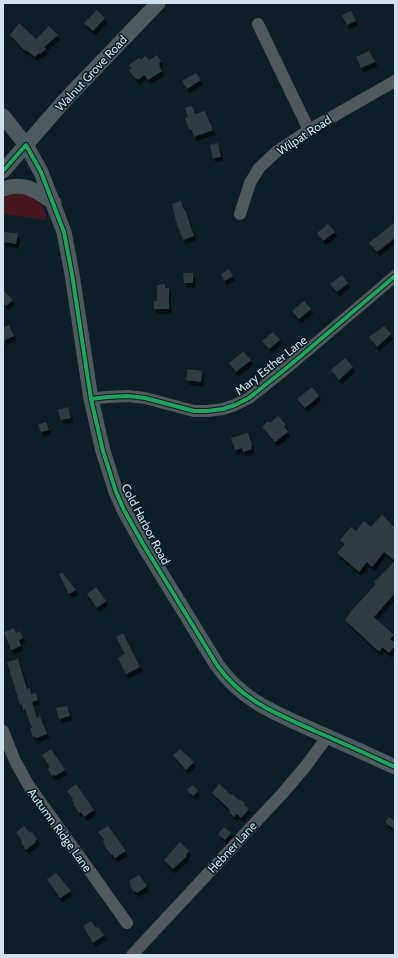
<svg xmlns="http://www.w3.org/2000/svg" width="398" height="958" font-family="Cabin,sans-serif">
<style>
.green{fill:#47171f}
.building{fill:#2e3c43;filter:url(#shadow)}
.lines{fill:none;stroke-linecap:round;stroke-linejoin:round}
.minor{stroke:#52595c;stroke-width:12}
.major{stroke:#4d5a5e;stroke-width:15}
.cycleway-casing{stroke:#021a24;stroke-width:6}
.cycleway{stroke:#20a55d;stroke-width:4}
.labels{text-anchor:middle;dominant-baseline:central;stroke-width:3;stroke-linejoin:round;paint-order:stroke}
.street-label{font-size:12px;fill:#d0e2eb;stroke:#021a24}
</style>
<defs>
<filter id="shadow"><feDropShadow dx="2.5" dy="4.5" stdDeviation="0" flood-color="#0009"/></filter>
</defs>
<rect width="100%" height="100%" fill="#0c1f27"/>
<path class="green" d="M28,193C37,200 46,208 47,220L3,214V195Z"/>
<g class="building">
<path d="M97,10L105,18L93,31L84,23Z"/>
<path d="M351,11L356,21L347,25L342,15Z"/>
<path d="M19,23L36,39L49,26L58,35L44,47L46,49L40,54L39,53L35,57L26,50L25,51L10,35Z"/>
<path d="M369,51L375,62L361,68L356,57Z"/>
<path d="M157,55L161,61L159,63L160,65L159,66L162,71L148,80L144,75L138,80L134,77L129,70L132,68L129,65L139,58L141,60L145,56L149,60Z"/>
<path d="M196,73L201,80L187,89L182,81Z"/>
<path d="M192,106L195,114L205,111L213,130L194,137L191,129H189L185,118L188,117L185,108Z"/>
<path d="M218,143L221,157L213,158L210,145Z"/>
<path d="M181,201L184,210L185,209L194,236L183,240L176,221L172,204Z"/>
<path d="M395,222V238L377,252L369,243Z"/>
<path d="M328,224L335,232L323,241L317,233Z"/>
<path d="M3,232L18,233L16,244L3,242Z"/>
<path d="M229,269L233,276L224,281L221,274Z"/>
<path d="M183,273H193V283H184Z"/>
<path d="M342,275L348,283L337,292L330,284Z"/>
<path d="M165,284V288H169V309H154V301H157V285Z"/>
<path d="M3,290L13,300L6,306L3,303Z"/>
<path d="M304,301L311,309L299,319L292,311Z"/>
<path d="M9,325L14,336L3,341V328Z"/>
<path d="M384,326L391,334L377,347L369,337Z"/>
<path d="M273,332L280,340L269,349L262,341Z"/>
<path d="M243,352L251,360L236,372L229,363Z"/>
<path d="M345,358L353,367L339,380L331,370Z"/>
<path d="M188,369L202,371L201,382L186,380Z"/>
<path d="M312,387L319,396L305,408L297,399Z"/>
<path d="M68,407L71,418L61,420L58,410Z"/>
<path d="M278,416L286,425L284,426L288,432L275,442L263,428V426L268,421L270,423Z"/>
<path d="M46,422L49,430L41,432L38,425Z"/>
<path d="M248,433L252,445H251L252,449L243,452L242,448L235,450L231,438Z"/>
<path d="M382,515L395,528V593L374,617L394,635L390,639L395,643V646L389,653L382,647L380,651L377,650L345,620L353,609L376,584L374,582L395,561L384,552L372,567L367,562L359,572L337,553L345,544L340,540L351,527L356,531L364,521L371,527Z"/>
<path d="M62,572L76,590L69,594L59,574Z"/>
<path d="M96,587L106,601L97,608L87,594Z"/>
<path d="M14,628L16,633L20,631L23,638L19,640L21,646L11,650L4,632Z"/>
<path d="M123,633L140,667L126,674L118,658L125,654L116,637Z"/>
<path d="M18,659L27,689L30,688L31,694L36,693L38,700L32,702L37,718L40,716L47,734L36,738L35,736L33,737L30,729L32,728L25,709L23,710L22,704L20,705L7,662Z"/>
<path d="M67,706L70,716L59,719L56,708Z"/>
<path d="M51,749L65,770L55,776L54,774L52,776L47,768L50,767L42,755Z"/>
<path d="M180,749L194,762L186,770L173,755Z"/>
<path d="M76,784L94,810L84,817L81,812L79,813L73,804L74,803L72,800L73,799L67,791Z"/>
<path d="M219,784L231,795L232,794L239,800L240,799L245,803L244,805L249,809L241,818L237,814L234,817L229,812L230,810L212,793Z"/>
<path d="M193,785L198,791L193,796L187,790Z"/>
<path d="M389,817L395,821V829L385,823Z"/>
<path d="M24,826L29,832V831L31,833L32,832L37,839L35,841L36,842L26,850L21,842L22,841L16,832Z"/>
<path d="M108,826L126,851L115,858L112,854L111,855L104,845H105L103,841L104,840L98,832Z"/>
<path d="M224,827L231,833L225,840L218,834Z"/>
<path d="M180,842L189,851L186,855L187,856L173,869L164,860Z"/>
<path d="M56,873L71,891L60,898L47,879Z"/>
<path d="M139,875L147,886L137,893L136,891L134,892L130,885L131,884L129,881Z"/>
<path d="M91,921L96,928L98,927L104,935L93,943L83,926Z"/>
</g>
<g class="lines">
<g class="minor">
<path d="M258,24L309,130"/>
<path d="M240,214L250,183L259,168L276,152L309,130L395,81"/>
<path d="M91,399L107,397L128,396L145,398L194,411H207L223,409L235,405L249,398L289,366L395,276"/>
<path d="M3,731L15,761L29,786L127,923"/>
<path d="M132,955L282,794L305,767L328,736"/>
</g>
<g class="major">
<path d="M3,116L26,145L41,172L64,232L72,274L91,399L103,451L116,492L124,510L143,544L217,665C243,702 278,714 317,732C343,743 369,755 395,767"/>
<path d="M3,171L65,100L158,3"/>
<path d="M3,189C25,181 36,191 54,203"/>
</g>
<g class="cycleway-casing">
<g id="cycleway">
<path d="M3,171L26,145L41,172L64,232L72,274L91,399L103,451L116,492L124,510L143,544L217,665C243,702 278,714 317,732C343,743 369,755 395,767"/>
<path d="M91,399L107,397L128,396L145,398L194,411H207L223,409L235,405L249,398L289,366L395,276"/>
</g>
</g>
<use href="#cycleway" class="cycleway"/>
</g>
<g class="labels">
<g class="street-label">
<text transform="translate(91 73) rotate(-47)">Walnut Grove Road</text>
<text transform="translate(304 135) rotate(-33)">Wilpat Road</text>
<text transform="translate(271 365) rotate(-38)">Mary Esther Lane</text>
<text transform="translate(146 524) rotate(62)">Cold Harbor Road</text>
<text transform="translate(60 830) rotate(54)">Autumn Ridge Lane</text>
<text transform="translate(232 847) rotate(-47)">Hebner Lane</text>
</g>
</g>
<rect width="398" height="958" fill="none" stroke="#d0e2eb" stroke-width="8"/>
</svg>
